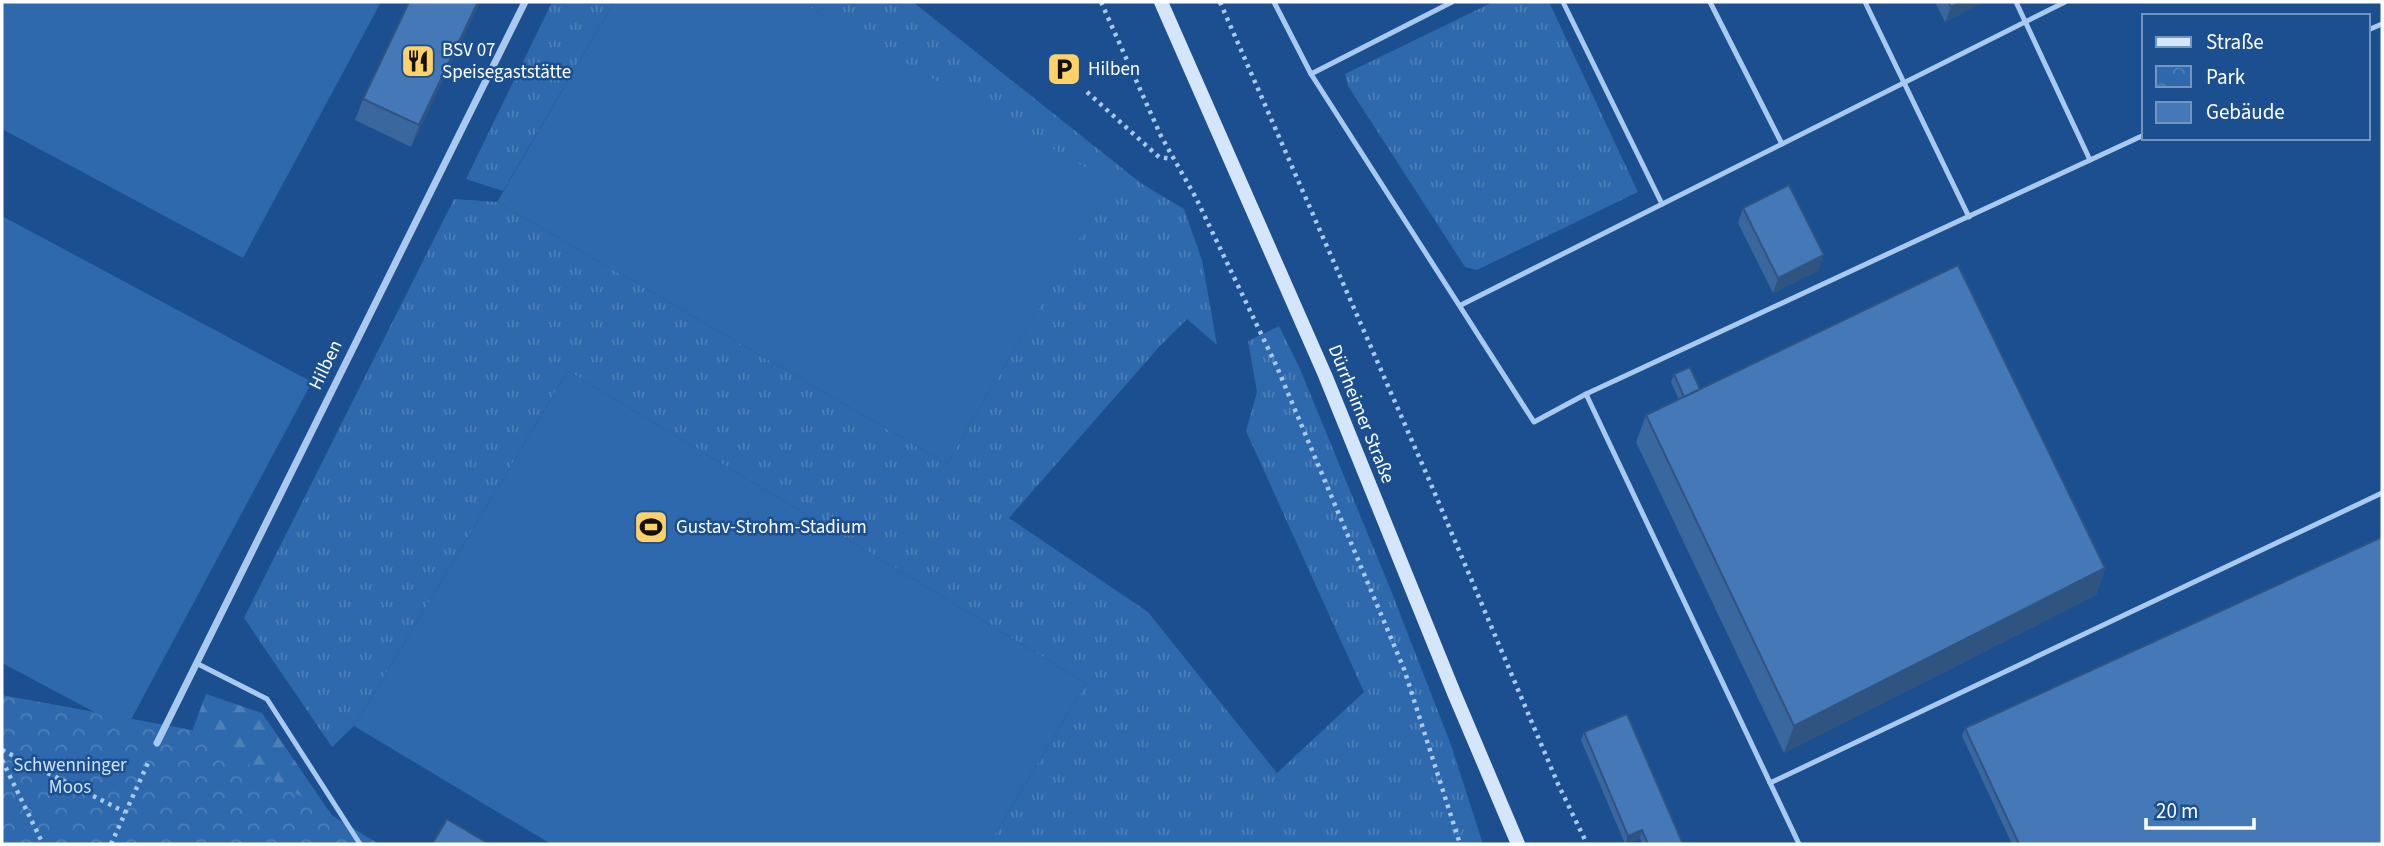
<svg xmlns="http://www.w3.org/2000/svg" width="2384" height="846" font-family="'Source Sans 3',sans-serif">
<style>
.grass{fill:url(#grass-tufts)}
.forest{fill:url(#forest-firs)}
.park{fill:url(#park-crowns)}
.pitch{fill:#2e69ad}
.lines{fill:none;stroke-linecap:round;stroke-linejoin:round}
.path{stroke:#a9c9ee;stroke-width:4.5;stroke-dasharray:3.5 5;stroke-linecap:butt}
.lane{stroke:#a9c9ee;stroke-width:5}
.street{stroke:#a9c9ee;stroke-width:7}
.secondary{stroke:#d6e6fa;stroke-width:14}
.wall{fill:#3a679d}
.shaded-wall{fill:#305480}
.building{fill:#4478b7;stroke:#305480;stroke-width:2}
.labels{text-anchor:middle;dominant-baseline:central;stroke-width:5;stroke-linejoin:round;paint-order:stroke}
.poi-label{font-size:19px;fill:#fff;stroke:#1b4f8f;text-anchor:start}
.street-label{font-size:19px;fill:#fff;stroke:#1b4f8f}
.park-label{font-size:19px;fill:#cfe3fa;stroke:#1b4f8f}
</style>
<defs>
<pattern id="grass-tufts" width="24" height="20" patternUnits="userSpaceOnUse" patternTransform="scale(1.75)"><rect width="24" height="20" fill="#2e69ad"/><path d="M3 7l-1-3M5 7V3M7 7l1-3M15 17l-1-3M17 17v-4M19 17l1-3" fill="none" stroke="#4d80b9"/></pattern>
<pattern id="forest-firs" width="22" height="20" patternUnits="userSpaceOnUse" patternTransform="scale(1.75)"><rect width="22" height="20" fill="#2e69ad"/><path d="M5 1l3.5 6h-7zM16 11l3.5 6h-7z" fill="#4d80b9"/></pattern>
<pattern id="park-crowns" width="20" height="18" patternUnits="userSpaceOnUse" patternTransform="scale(1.75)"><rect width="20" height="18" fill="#2e69ad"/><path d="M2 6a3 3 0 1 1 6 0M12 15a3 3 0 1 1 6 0" fill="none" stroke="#4d80b9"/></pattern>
</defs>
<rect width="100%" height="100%" fill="#1b4f8f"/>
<g class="grass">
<path d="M552,2H614L503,191L466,179Z"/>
<path d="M801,2H913L1142,184L1184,209L1202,260L1217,345L1187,319L1159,347L1009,518L1148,612L1277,773L1364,692L1246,431L1257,392L1248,341L1279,326L1300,369L1390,588L1451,745L1483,844H989L1086,683L568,371L354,726L332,747L244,618L454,199L497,202L947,464L1111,184Z"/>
<path d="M1493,2H1549L1638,192L1477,270L1465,267L1348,86L1345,74Z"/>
</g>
<path class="forest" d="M206,694L262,713L346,836L341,844H150Z"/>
<path class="park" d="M2,695L192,730L379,844H2Z"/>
<g class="pitch">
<path d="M2,2H381L243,258L2,129Z"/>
<path d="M614,2H801L1112,183L947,464L497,202Z"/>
<path d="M2,216L312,382L126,729L2,663Z"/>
<path d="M568,371L1086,683L989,844H551L354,726Z"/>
</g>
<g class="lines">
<g class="path">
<path d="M1101,2L1161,136L1196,198L1277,367L1404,669L1460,844"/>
<path d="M1220,2L1430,482L1558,784L1587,844"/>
<path d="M1087,92L1159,157L1172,159"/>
<path d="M2,750L125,812"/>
<path d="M2,760L43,844"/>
<path d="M111,844L148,763"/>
</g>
<g class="lane">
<path d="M1274,2L1311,74L1534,422L1586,394L2144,135"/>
<path d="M1563,2L1662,204"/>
<path d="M1710,2L1782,144"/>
<path d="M1865,2L1969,217"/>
<path d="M2016,2L2090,160"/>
<path d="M2368,30L2382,24"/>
<path d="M1311,74L1452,2"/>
<path d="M1461,305L2065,2"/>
<path d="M1586,394L1799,844"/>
<path d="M196,663L267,699L360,844"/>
<path d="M1770,783L2382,493"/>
</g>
<path class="street" d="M157,743L525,2"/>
<path class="secondary" d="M1161,2L1325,375L1454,693L1518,844"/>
</g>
<g class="wall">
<path d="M480,2L411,147L355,120L363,99Z"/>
<path d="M1935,2H1983L1945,22Z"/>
<path d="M1743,208L1819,270L1773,293L1738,223Z"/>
<path d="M1674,374L1700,389L2105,568L2096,595L1784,753L1636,442L1646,415L1679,400L1671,382Z"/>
<path d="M1965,728L2382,844H2012L1962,736Z"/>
<path d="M1584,732L1683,844H1642L1640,838L1625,844L1581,740Z"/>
</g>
<g class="shaded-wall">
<path d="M478,2H480L411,147L419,125Z"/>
<path d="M1960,2H1983L1945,22L1951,7Z"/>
<path d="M1824,255L1819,270L1773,293L1778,278Z"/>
<path d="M2105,568L2096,595L1784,753L1794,726Z"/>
<path d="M1642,830L1640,838L1625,844L1628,836Z"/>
</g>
<g class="building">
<path d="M409,2H478L419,125L363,99Z"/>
<path d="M1948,2H1960L1951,7Z"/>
<path d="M1789,185L1824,255L1778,278L1743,208Z"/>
<path d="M1958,265L2105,568L1794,726L1646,415Z"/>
<path d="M1690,367L1700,389L1684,397L1674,374Z"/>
<path d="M2382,537V844H2019L1965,728Z"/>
<path d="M1627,714L1683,844H1648L1642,830L1628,836L1584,732Z"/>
<path d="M447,819L489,844H432Z"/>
</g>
<defs>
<g id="restaurant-square" transform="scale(1.75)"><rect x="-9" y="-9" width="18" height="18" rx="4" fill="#ffd166" stroke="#1b4f8f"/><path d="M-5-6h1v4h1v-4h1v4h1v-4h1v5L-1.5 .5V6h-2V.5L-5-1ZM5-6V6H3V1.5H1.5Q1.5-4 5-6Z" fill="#111"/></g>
<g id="parking-square" transform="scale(1.75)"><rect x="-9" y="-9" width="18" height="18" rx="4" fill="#ffd166" stroke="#1b4f8f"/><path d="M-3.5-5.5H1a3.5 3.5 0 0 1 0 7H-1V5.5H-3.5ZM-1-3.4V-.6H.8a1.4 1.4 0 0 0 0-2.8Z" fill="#111"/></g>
<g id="stadium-square" transform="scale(1.75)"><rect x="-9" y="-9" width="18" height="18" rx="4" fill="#ffd166" stroke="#1b4f8f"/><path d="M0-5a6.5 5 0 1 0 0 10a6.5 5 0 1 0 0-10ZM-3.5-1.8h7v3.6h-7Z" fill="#111"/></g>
</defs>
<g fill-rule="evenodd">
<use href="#restaurant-square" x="418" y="61"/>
<use href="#parking-square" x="1064" y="69"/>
<use href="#stadium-square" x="651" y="527"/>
</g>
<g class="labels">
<g class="poi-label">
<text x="442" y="50">BSV 07<tspan x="442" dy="22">Speisegaststätte</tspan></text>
<text x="1088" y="69">Hilben</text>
<text x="676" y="527">Gustav-Strohm-Stadium</text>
</g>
<g class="street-label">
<text transform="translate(326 365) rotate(-64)">Hilben</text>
<text transform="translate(1361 414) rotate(68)">Dürrheimer Straße</text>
</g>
<g class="park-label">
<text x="70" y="765">Schwenninger<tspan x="70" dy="22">Moos</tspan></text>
</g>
</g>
<rect width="2384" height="846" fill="none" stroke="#ffffff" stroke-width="7"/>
<rect x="2142" y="14" width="228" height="126" fill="#1b4f8f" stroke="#7695bc" stroke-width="2"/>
<rect x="2156" y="37" width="35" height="10" fill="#d6e6fa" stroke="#7695bc" stroke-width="2"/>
<text x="2206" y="49" font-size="21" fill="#ffffff">Straße</text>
<rect x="2156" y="66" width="35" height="21" fill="url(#park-crowns)" stroke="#7695bc" stroke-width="2"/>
<text x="2206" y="84" font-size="21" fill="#ffffff">Park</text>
<rect x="2156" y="102" width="35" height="21" fill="#4478b7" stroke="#7695bc" stroke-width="2"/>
<text x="2206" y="119" font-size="21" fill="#ffffff">Gebäude</text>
<path d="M2146 818v10h108v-10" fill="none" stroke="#ffffff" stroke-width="3.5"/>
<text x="2156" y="818" font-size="21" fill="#ffffff" stroke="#1b4f8f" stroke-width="5" paint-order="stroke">20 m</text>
</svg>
